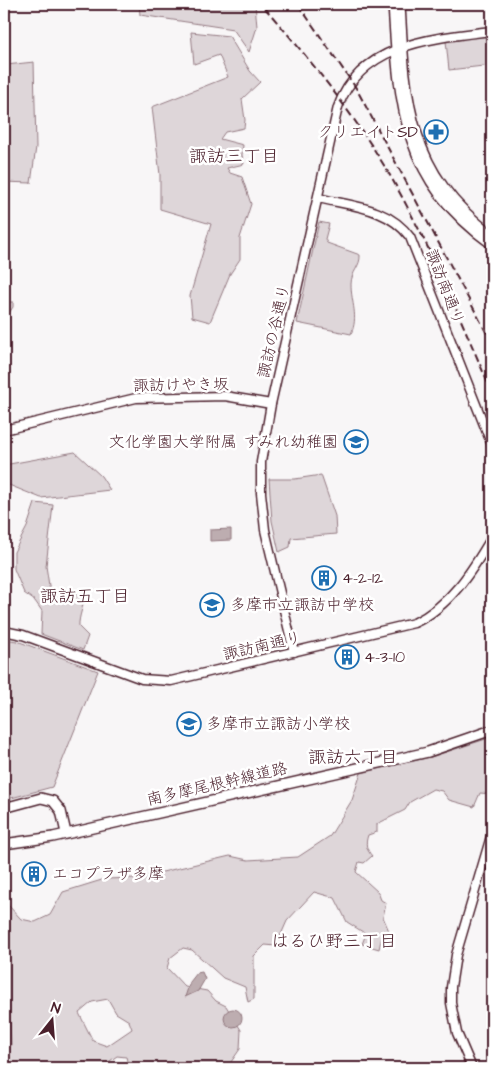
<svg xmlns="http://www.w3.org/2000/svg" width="496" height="1072" font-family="'Architects Daughter','Klee One',sans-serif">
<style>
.green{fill:#ded6d9;stroke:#947a82;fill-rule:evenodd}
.water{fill:#bdadb0;stroke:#8f747b}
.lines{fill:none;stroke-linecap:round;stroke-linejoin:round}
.minor-casing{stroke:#4a1f2b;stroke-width:11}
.major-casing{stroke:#4a1f2b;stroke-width:12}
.minor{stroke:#fff;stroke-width:8}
.major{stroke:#fff;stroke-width:9}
.rail{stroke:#4a1f2b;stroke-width:2;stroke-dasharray:8 4;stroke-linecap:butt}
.labels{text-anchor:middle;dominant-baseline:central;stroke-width:5;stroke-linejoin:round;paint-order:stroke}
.poi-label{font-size:16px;fill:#4a1f2b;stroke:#fff;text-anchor:start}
.street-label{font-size:16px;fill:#4a1f2b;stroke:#fff}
.neighbourhood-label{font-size:18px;fill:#4a1f2b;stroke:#fff}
</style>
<rect width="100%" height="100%" fill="#f8f6f7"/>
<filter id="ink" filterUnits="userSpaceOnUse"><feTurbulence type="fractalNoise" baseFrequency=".02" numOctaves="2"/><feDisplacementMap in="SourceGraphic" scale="10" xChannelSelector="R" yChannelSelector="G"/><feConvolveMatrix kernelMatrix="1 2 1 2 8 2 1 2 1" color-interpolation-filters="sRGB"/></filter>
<g filter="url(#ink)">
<g class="green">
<path d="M139,4H255L257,27L249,52L233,29L140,15Z"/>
<path d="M191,32L229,36L250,71L260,82L242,99L245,120L244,128L225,132L220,139L243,145L242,155L244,164L227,168L230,173L242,177L251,204L240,238V259L230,274L210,322L192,317L190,296L211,224L160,209V175L152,107L228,77L219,55L194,64Z"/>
<path d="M492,34V65L449,70L446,41Z"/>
<path d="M34,62L36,147L31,183L4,182L6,65Z"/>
<path d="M319,222L329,224L325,239L327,243L360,255C361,266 351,272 351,284C351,303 359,316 351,334L297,323Z"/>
<path d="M4,302H13V307L9,313L6,366H4Z"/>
<path d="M75,452L101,476L110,490L41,498L4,483V465Z"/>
<path d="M321,475L335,516L336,534L291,538L290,547L279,552L272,521L269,479H295Z"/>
<path d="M35,503L53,505L46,566L50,592C61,595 72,591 83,595C85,606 78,616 79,627L88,636L83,650L41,634L42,611L35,601L24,593L14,569V552L27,527Z"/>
<path d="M4,639L17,641L98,671L52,787L4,800Z"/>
<path d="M492,737V794L480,793L474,807L449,800L442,791L433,789L410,802L405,810L377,824V832L368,835C365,844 366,849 372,856L364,863L359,862L356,872L378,892L381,900L386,903L383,917L389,931L382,936L379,949L362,944L366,934L347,922L335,898L314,892L287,921L276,946L265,945L254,956V999L248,1002L245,987L223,978L192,950L183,948L170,958L167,968L185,987L207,991L216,1001L226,1006L241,1030L240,1049L231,1062L229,1068H129L126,1057L117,1056L100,1068H4V1041L11,1046L10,1021L4,1020V881L8,905L21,919L35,922L50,915L63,892L105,879L137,878L230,856L248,860L298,857L330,836L352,800L361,773L431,757ZM108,999L116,1013L129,1021L132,1029L107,1046L93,1041L79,1013L92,1002Z"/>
</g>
<g class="water">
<path d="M231,529V540L210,541V530Z"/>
<path d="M202,972L205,979L198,991L185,997L190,982L197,973Z"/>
<circle cx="233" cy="1018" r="9"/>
</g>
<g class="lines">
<g class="minor-casing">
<g id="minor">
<path d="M318,198C351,206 388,207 410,237L492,445"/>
<path d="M4,430L136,398L225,396L271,404"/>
<path d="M4,631L23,635L142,679L171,681L414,623C450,606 472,571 492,537"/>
<path d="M294,652L265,530L261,493V462L271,404L338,107C361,43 433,38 492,31"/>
<path d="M472,1068L457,1033L451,1003V987L456,955L492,833"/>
</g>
</g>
<g class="major-casing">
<g id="major">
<path d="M393,4C399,105 402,180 492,244"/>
<path d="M400,4C405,100 408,173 492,235"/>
<path d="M4,808L41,798L53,801L61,811L66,833"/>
<path d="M4,844L53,837L428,752L492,730"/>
</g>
</g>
<use href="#minor" class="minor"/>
<use href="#major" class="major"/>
<g class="rail">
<path d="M298,4L356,88L492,343"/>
<path d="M264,7C308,57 350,109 385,167C427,238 460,317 492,393"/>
</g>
</g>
</g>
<defs>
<g id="pharmacy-ring" transform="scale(1.25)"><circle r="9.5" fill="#fff" stroke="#1f6fb2" stroke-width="1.5"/><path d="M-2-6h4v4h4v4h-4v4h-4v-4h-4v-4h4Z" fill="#1f6fb2"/></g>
<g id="school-ring" transform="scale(1.25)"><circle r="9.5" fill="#fff" stroke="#1f6fb2" stroke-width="1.5"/><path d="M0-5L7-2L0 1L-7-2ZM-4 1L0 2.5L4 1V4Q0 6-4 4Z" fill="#1f6fb2"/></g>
<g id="building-ring" transform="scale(1.25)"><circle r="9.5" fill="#fff" stroke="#1f6fb2" stroke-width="1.5"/><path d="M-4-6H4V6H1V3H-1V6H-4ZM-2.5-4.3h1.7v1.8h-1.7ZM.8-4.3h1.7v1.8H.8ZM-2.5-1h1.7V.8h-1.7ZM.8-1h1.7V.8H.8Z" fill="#1f6fb2"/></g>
</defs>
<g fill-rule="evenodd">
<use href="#pharmacy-ring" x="436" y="132"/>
<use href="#school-ring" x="356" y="442"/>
<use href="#building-ring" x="324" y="578"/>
<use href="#school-ring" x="212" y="605"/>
<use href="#building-ring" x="347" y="657"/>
<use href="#school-ring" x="189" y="724"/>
<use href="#building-ring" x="34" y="874"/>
</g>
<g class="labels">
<g class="poi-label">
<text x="418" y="132" text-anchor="end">クリエイトSD</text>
<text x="338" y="442" text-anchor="end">文化学園大学附属 すみれ幼稚園</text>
<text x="342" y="578">4-2-12</text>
<text x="230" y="605">多摩市立諏訪中学校</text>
<text x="364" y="657">4-3-10</text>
<text x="206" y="724">多摩市立諏訪小学校</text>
<text x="52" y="874">エコプラザ多摩</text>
</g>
<g class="street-label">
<text transform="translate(445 287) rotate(69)">諏訪南通り</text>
<text transform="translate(274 331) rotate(-77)">諏訪の谷通り</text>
<text transform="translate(181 385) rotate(-1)">諏訪けやき坂</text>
<text transform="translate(262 646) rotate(-13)">諏訪南通り</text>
<text transform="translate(217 784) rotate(-13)">南多摩尾根幹線道路</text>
</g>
<g class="neighbourhood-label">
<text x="234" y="156">諏訪三丁目</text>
<text x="85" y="596">諏訪五丁目</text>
<text x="353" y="757">諏訪六丁目</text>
<text x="334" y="941">はるひ野三丁目</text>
</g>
</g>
<rect width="496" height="1072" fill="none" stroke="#fff" stroke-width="20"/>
<rect x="10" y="10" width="476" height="1052" fill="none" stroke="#4a1f2b" stroke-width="2" filter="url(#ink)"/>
<g transform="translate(52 1020) rotate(17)" stroke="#ffffff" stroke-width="4" paint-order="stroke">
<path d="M0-4L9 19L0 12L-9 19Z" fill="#4a1f2b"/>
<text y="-8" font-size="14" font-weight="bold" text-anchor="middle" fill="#4a1f2b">N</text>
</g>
</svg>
